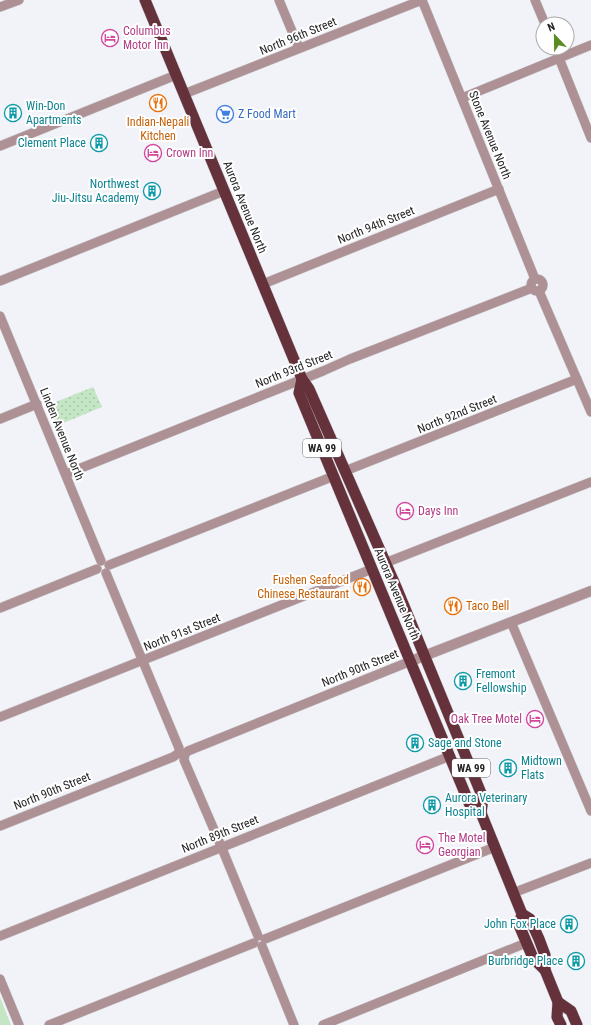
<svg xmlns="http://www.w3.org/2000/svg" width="591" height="1025" font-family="'Roboto Condensed',sans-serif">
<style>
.grass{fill:url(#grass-dots)}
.park{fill:#c5e6c5}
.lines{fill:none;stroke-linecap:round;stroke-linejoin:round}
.minor-casing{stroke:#cdced2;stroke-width:10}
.tertiary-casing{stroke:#cdced2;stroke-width:11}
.trunk-casing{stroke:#cdced2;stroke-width:12}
.minor{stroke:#ae9195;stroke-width:9}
.tertiary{stroke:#ae9195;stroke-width:10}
.trunk{stroke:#65323c;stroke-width:11}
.labels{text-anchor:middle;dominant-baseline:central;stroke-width:4;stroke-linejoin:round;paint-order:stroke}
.shield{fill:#fff;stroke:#666668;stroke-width:1}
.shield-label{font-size:11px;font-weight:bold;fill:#252527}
.hotel-label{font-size:12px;fill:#b23c85;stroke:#fff;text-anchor:start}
.street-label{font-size:12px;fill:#252527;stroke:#fff}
.culture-label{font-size:12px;fill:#0d838f;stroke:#fff;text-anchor:start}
.shop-label{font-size:12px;fill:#366cbe;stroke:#fff;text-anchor:start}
.food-label{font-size:12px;fill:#c56008;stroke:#fff}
</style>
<defs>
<pattern id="grass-dots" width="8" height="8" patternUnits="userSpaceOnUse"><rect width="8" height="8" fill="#c5e6c5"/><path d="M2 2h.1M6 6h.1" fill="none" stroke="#a9c5a9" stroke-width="1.8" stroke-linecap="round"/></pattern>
</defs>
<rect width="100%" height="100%" fill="#f2f3f8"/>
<path class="grass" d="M93,387L102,407L56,426L48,405Z"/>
<path class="park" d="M0,997L11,1025H0Z"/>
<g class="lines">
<g class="minor-casing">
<g id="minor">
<path d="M279,0L299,48"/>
<path d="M535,0L545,24"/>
<path d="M0,7L19,0"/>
<path d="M555,48L591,138"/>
<path d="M184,94L422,0L535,279"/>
<path d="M462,98L591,45"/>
<path d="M0,146L176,75"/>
<circle cx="537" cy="285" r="6"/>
<path d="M0,281L224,191"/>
<path d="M263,284L499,189"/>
<path d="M539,291L591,412"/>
<path d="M0,316L101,561"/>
<path d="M0,419L37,404"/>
<path d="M345,471L577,379"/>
<path d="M66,474L323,371L350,359L532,288"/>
<path d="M385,563L591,482"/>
<path d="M109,565L334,476"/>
<path d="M0,608L97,569"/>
<path d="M511,622L591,811"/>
<path d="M0,717L372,569"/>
<path d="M0,826L173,757L179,753V748L106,573"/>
<path d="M513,893L591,863"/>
<path d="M0,936L450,756"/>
<path d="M258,936L221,846L184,760L185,754L188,751L411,661"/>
<path d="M265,939L495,847"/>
<path d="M262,946L294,1025"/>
<path d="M0,979L19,1025"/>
<path d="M49,1025L254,943"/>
<path d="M323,1025L526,943"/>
</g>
</g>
<g class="tertiary-casing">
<path id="tertiary" d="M411,661L591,591"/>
</g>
<g class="trunk-casing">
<g id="trunk">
<path d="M145,0L302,379L309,389L397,589L483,798L481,813"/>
<path d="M302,379L299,393L469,803L481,813L522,914L519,925L533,958L545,970L558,1002L557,1017L561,1025"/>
<path d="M522,914L530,919L539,939L545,955V970"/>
<path d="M558,1002L571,1011L577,1025"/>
</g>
</g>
<use href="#minor" class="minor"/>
<use href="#tertiary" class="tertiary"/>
<use href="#trunk" class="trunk"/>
</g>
<defs>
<g id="hotel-ring" transform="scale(0.9)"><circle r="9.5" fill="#fff" stroke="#d1479c" stroke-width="1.5"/><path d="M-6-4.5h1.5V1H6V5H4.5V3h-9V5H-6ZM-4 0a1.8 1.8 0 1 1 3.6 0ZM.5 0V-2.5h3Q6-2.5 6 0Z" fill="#d1479c"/></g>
<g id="restaurant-ring" transform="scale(0.9)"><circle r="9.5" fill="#fff" stroke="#e8710a" stroke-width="1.5"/><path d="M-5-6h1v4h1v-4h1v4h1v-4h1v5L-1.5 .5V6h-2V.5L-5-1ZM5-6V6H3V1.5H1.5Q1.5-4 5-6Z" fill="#e8710a"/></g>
<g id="building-ring" transform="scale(0.9)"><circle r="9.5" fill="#fff" stroke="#0f9aa8" stroke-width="1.5"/><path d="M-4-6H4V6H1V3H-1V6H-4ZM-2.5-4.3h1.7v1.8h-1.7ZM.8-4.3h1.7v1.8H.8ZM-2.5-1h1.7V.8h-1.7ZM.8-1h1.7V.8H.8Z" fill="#0f9aa8"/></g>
<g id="supermarket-ring" transform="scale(0.9)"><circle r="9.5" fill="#fff" stroke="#3f7fe0" stroke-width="1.5"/><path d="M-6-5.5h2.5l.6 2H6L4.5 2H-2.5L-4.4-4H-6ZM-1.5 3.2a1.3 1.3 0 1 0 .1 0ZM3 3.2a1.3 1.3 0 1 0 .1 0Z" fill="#3f7fe0"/></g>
</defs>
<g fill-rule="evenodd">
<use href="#hotel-ring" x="110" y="38"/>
<use href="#restaurant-ring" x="158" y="103"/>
<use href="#building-ring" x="13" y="113"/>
<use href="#supermarket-ring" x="225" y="114"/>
<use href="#building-ring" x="99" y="143"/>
<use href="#hotel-ring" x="153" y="153"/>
<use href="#building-ring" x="152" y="191"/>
<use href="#hotel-ring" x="405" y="511"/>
<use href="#restaurant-ring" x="362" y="587"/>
<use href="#restaurant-ring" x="453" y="606"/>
<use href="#building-ring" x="463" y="681"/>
<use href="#hotel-ring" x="535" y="719"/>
<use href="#building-ring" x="415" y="743"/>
<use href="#building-ring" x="508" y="768"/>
<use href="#building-ring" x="432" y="805"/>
<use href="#hotel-ring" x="425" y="845"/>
<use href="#building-ring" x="569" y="924"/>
<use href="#building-ring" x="576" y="961"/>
</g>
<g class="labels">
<g class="shield">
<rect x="303" y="439" width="38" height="18" rx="3"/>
<rect x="452" y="759" width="38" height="18" rx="3"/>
</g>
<g class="shield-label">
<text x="322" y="448">WA 99</text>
<text x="471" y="768">WA 99</text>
</g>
<g class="hotel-label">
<text x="123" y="31">Columbus<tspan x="123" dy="14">Motor Inn</tspan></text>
<text x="166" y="153">Crown Inn</text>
<text x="418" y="511">Days Inn</text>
<text x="522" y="719" text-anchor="end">Oak Tree Motel</text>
<text x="438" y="838">The Motel<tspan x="438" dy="14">Georgian</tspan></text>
</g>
<g class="street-label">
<text transform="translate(298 36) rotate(-22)">North 96th Street</text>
<text transform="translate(490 135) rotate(68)">Stone Avenue North</text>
<text transform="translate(245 207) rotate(68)">Aurora Avenue North</text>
<text transform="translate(376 225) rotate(-22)">North 94th Street</text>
<text transform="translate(294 369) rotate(-22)">North 93rd Street</text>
<text transform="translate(457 414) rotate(-22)">North 92nd Street</text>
<text transform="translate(62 434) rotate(68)">Linden Avenue North</text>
<text transform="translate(397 594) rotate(67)">Aurora Avenue North</text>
<text transform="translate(182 632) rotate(-22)">North 91st Street</text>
<text transform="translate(360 668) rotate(-22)">North 90th Street</text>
<text transform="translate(52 791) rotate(-22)">North 90th Street</text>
<text transform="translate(220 834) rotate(-22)">North 89th Street</text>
</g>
<g class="culture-label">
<text x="26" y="106">Win-Don<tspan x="26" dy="14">Apartments</tspan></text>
<text x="86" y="143" text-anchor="end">Clement Place</text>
<text x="139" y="184" text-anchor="end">Northwest<tspan x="139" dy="14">Jiu-Jitsu Academy</tspan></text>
<text x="476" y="674">Fremont<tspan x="476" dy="14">Fellowship</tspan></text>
<text x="428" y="743">Sage and Stone</text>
<text x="521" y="761">Midtown<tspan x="521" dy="14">Flats</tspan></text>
<text x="445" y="798">Aurora Veterinary<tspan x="445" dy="14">Hospital</tspan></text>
<text x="556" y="924" text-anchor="end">John Fox Place</text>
<text x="563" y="961" text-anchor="end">Burbridge Place</text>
</g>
<g class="shop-label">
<text x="238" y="114">Z Food Mart</text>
</g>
<g class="food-label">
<text x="158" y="122">Indian-Nepali<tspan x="158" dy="14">Kitchen</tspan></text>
<text x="349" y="580" text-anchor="end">Fushen Seafood<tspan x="349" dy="14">Chinese Restaurant</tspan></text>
<text x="466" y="606" text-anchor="start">Taco Bell</text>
</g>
</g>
<g transform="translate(555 36) rotate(338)"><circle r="19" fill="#ffffff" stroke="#a8a8a9"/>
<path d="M0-3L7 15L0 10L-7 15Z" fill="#5a8c23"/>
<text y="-6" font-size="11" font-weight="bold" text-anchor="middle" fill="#252527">N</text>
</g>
</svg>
